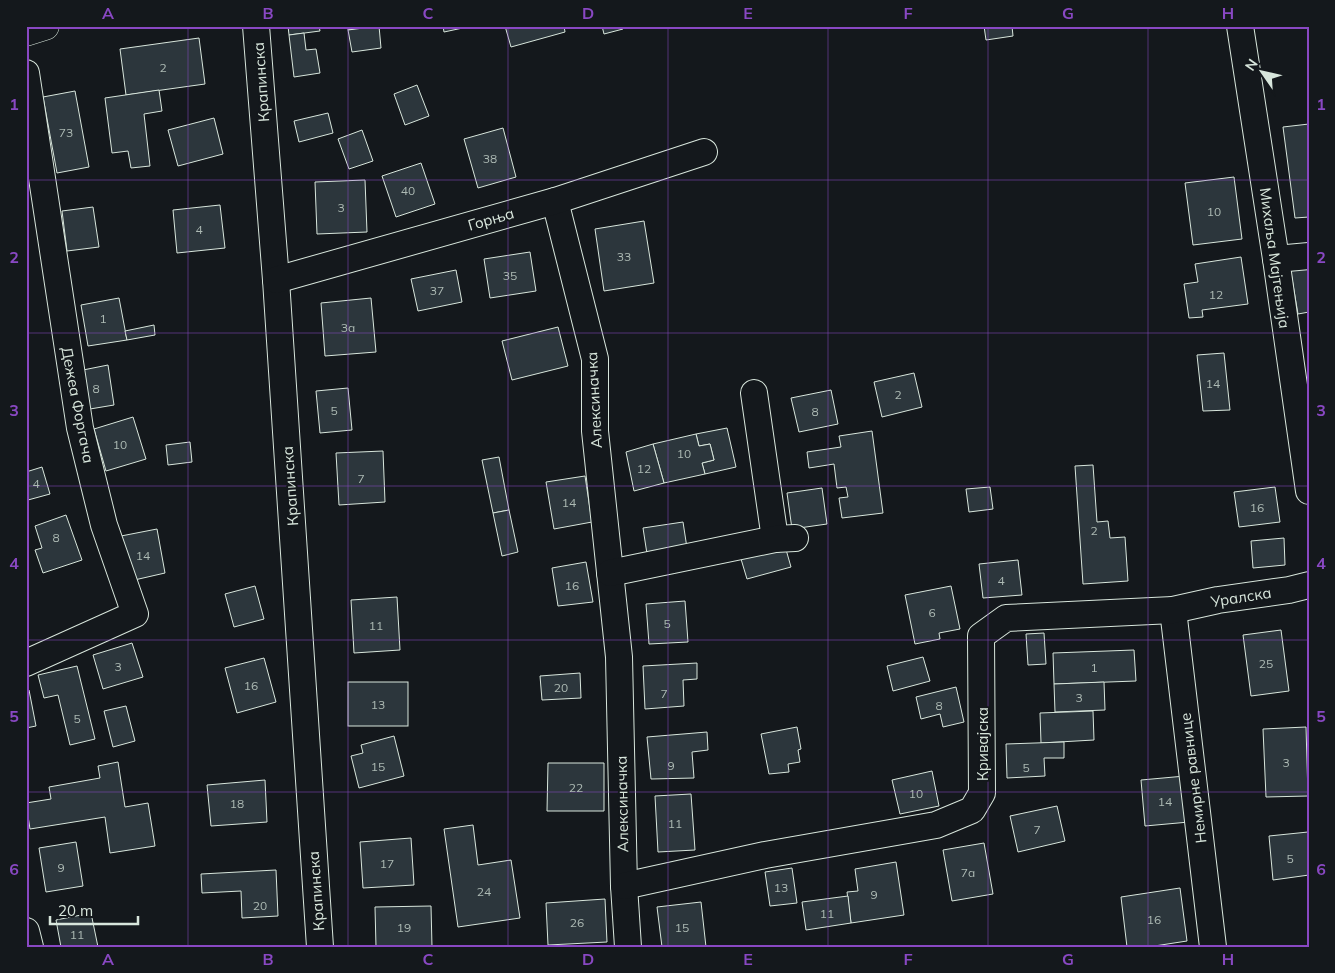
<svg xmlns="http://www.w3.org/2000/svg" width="1335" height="973" font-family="Mulish,sans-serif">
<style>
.building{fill:#2c363c;stroke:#d8e6dc}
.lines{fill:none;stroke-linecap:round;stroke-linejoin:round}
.street-casing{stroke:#d8e6dc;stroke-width:28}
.secondary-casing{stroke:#d8e6dc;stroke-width:29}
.street{stroke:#14181c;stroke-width:26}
.secondary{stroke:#14181c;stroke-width:28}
.grid{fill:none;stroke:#8948c3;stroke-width:1;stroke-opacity:0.55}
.labels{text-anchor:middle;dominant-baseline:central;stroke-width:4;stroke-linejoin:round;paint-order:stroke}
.number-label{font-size:12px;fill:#adbab4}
.street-label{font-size:15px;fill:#d8e6dc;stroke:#14181c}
.neatline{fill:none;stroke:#8948c3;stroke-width:2}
.grid-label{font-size:16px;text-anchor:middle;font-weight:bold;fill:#8948c3}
</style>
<rect width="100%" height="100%" fill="#14181c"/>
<g class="building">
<path d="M288,26H319L320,31L289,35Z"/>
<path d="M348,26H377L348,30Z"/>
<path d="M379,26L381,48L352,52L348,30Z"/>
<path d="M443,26H472L444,32Z"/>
<path d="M505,26H564L565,32L511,47Z"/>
<path d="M602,26H622L623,29L604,34Z"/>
<path d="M984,26H1012L1013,36L986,40Z"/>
<path d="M304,33L306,50L316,49L320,73L294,77L289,35Z"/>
<path d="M199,38L205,84L126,95L120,49Z"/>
<path d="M417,85L429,116L405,125L394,94Z"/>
<path d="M159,90L162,111L144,114L150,166L131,168L128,151L112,153L105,98Z"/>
<path d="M75,91L89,167L57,173L43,97Z"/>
<path d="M328,113L333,133L299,142L294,121Z"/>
<path d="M214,118L223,154L178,166L168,130Z"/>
<path d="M1309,124V217L1295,218L1283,127Z"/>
<path d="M503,128L516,177L478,188L464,139Z"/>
<path d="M362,130L373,161L349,169L338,139Z"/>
<path d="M421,163L435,204L396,217L382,176Z"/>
<path d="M1234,177L1242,239L1193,245L1185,183Z"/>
<path d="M365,180L367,232L317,234L315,182Z"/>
<path d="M220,205L225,248L177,253L173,210Z"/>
<path d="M93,207L99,247L67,251L62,211Z"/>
<path d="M644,221L654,283L604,291L595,229Z"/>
<path d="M530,252L536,291L490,298L484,259Z"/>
<path d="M1241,257L1248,304L1202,310L1203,317L1189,318L1184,284L1198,282L1195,264Z"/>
<path d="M1309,264V312L1298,314L1290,267Z"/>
<path d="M456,270L462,302L418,311L411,279Z"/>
<path d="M119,298L127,340L88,346L81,305Z"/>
<path d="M371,298L376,352L325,356L321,303Z"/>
<path d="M154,325L155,335L127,340L125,331Z"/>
<path d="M558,327L568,366L512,380L502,341Z"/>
<path d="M1224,353L1230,410L1203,411L1197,355Z"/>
<path d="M108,365L114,405L84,410L78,371Z"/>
<path d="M914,373L922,407L882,417L874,382Z"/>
<path d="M348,388L352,430L320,433L316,391Z"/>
<path d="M831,390L838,424L799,432L791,398Z"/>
<path d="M133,417L146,459L106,471L94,429Z"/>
<path d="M727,428L736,467L705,474L702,463L714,460L710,444L699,446L696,434Z"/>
<path d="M872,431L883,513L842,518L839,498L848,497L846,487L837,488L834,464L809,468L807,452L841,447L839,436Z"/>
<path d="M696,434L699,446L710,444L714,460L702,463L705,474L664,483L653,444Z"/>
<path d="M190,442L192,462L168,465L166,445Z"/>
<path d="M653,444L664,483L634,491L626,452Z"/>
<path d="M383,451L385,502L339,505L336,453Z"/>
<path d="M499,457L509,510L493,513L482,460Z"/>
<path d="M1093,465L1097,522L1108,521L1110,538L1125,537L1128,581L1083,584L1075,466Z"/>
<path d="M42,467L50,494L28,500L26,472Z"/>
<path d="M585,476L592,522L554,529L546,482Z"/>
<path d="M990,487L993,509L969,512L966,489Z"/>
<path d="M1275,487L1280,522L1239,527L1234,492Z"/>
<path d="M822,488L827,524L792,529L787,493Z"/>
<path d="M509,510L518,552L502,556L493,513Z"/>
<path d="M66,515L82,560L43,573L35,550L42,548L35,526Z"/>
<path d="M683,522L687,548L647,554L643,528Z"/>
<path d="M157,529L165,573L130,581L121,536Z"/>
<path d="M1284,538L1285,565L1253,568L1251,541Z"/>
<path d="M785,546L791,567L747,579L741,559Z"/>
<path d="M1018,560L1022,595L983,598L979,564Z"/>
<path d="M586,562L593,602L558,606L552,568Z"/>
<path d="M255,586L264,619L234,627L225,594Z"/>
<path d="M951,586L960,629L939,633L940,639L915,644L905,595Z"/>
<path d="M397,597L400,650L354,653L351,600Z"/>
<path d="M685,601L688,642L649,644L646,604Z"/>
<path d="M1281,630L1289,691L1251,696L1243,635Z"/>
<path d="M1044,633L1046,664L1028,665L1026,634Z"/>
<path d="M132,643L143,677L103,689L93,655Z"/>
<path d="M1134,650L1136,681L1054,684L1053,653Z"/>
<path d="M923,657L930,681L893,691L887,666Z"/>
<path d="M264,658L276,702L237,713L225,668Z"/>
<path d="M697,663V679L683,680L684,706L645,709L643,666Z"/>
<path d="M77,666L95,739L70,745L58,695L44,698L38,675Z"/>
<path d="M580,673L581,698L542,700L540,676Z"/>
<rect x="348" y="682" width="60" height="44"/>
<path d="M1104,682L1105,710L1055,712L1054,684Z"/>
<path d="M956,687L964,722L943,727L940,714L921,719L916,697Z"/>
<path d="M26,690H29L36,726L26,728Z"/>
<path d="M126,706L135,741L113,747L104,711Z"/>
<path d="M1093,711L1094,740L1041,743L1040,713Z"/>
<path d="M797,727L801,749L798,750L800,762L788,764L789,772L769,774L761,734Z"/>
<path d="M1306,727L1308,796L1266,797L1263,729Z"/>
<path d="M707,732L708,750L692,752L694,778L651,779L647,737Z"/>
<path d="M394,736L404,776L359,788L351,756L363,753L361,745Z"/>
<path d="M1064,742V758H1044L1045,776L1007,778L1006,744Z"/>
<path d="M118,762L125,807L148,803L155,846L110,853L105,817L30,829L26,803L51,799L49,787L100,778L98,766Z"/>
<path d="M548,763H604V811H547Z"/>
<path d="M932,771L939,806L900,814L892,780Z"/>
<path d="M1185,776L1189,822L1145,826L1141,780Z"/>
<path d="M265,780L267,822L211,826L207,785Z"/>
<path d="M691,794L695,850L658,852L655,796Z"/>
<path d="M1057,806L1065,841L1018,852L1010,816Z"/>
<path d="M473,825L478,865L511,860L520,918L458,927L444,829Z"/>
<path d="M1308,832L1309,875L1273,880L1269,836Z"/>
<path d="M411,838L414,885L363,888L360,842Z"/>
<path d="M76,842L83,886L46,892L39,848Z"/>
<path d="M984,843L993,894L952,901L943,850Z"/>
<path d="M896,862L904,915L851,923L847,892L858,891L855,869Z"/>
<path d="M792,868L797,903L770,906L765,872Z"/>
<path d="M276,870L278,916L242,918L241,891L202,893L201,874Z"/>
<path d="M1180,888L1187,941L1148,947H1127L1121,897Z"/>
<path d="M848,896L851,923L806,930L802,902Z"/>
<path d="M605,899L607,942L548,945L546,903Z"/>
<path d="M701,902L706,947H662L657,907Z"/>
<path d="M431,906L432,947H376L375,907Z"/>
<path d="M91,913L98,947H61L56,920Z"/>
</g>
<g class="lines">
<g class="street-casing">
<g id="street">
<path d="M256,26L276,280L320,947"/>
<path d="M1240,26L1276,259L1309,491"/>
<path d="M26,73L80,428L104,525L135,614L26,663"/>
<path d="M555,201L595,359V431L619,657L624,886L628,947"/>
<path d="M1276,259L1309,256"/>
<path d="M276,280L555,201L704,152"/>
<path d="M754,393L775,539"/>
<path d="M610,573L775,539L795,538"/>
<path d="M1173,610L1213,947"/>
<path d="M624,886L765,855L936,825L972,810L982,793L981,636L1006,618L1173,610L1218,600L1289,590L1309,585"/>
<path d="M26,931L30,947"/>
</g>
</g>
<g class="secondary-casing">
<path id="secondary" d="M26,32L45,26"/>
</g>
<use href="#street" class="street"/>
<use href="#secondary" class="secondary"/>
</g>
<path class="grid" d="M188,26V947M348,26V947M508,26V947M668,26V947M828,26V947M988,26V947M1148,26V947M26,180H1309M26,333H1309M26,486H1309M26,640H1309M26,792H1309"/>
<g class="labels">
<g class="number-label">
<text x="163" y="67">2</text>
<text x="66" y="132">73</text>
<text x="490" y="158">38</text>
<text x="408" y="190">40</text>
<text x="341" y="207">3</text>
<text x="1214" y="211">10</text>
<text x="199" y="229">4</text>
<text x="624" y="256">33</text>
<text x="510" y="275">35</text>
<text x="437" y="290">37</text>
<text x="1216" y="294">12</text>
<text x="103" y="318">1</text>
<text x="348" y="327">3a</text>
<text x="1213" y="383">14</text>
<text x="96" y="388">8</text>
<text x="898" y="394">2</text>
<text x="334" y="410">5</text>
<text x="815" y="411">8</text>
<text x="120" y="444">10</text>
<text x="684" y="453">10</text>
<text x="644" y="468">12</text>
<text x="361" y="478">7</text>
<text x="36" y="483">4</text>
<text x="569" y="502">14</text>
<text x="1257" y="507">16</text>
<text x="1094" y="530">2</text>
<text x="56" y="537">8</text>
<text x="143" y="555">14</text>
<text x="1001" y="580">4</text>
<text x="572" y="585">16</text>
<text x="932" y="612">6</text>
<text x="667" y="623">5</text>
<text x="376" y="625">11</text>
<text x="1266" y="663">25</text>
<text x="118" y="666">3</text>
<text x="1094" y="667">1</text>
<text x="251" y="685">16</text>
<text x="561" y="687">20</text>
<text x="664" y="693">7</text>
<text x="1079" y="697">3</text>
<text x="378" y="704">13</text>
<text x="939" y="705">8</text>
<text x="77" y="718">5</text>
<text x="1286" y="762">3</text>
<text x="671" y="765">9</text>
<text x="378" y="766">15</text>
<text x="1026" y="767">5</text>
<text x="576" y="787">22</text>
<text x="916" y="793">10</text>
<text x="1165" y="801">14</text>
<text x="237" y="803">18</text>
<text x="675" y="823">11</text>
<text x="1037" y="829">7</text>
<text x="1290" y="858">5</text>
<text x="387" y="863">17</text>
<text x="61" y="867">9</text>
<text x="968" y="872">7a</text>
<text x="781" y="887">13</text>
<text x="484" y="891">24</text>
<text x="874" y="894">9</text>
<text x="260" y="905">20</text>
<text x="827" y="913">11</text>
<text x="1154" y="919">16</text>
<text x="577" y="922">26</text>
<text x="404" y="927">19</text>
<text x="682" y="927">15</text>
<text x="77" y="934">11</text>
</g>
<g class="street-label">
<text transform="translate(261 82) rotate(-94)">Крапинска</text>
<text transform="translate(491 219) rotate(-16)">Горња</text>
<text transform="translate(1275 258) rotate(82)">Михаља Мајтењија</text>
<text transform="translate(594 400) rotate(-93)">Алексиначка</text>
<text transform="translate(78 405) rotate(79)">Дежеа Форгача</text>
<text transform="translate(290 486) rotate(-94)">Крапинска</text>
<text transform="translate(1241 597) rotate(-9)">Уралска</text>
<text transform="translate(982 744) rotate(-90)">Кривајска</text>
<text transform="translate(1193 778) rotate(-97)">Немирне равнице</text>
<text transform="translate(622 804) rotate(-91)">Алексиначка</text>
<text transform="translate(316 891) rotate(-94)">Крапинска</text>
</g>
</g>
<rect width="1335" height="973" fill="none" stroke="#14181c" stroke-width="55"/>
<g transform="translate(1262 72) rotate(304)" stroke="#14181c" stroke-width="4" paint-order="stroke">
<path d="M0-4L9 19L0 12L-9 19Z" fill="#d8e6dc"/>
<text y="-8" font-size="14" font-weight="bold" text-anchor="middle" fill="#d8e6dc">N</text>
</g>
<path d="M50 916v8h88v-8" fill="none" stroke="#d8e6dc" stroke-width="2.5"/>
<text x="58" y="916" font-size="15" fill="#d8e6dc" stroke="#14181c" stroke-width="4" paint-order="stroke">20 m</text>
<rect x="28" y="28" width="1280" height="918" class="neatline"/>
<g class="grid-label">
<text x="108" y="19">A</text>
<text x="268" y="19">B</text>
<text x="428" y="19">C</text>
<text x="588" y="19">D</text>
<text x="748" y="19">E</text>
<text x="908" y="19">F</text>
<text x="1068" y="19">G</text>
<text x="1228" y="19">H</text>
<text x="14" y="110">1</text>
<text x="1321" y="110">1</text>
<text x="14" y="263">2</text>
<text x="1321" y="263">2</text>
<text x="14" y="416">3</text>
<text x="1321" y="416">3</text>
<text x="14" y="569">4</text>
<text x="1321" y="569">4</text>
<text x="14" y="722">5</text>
<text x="1321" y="722">5</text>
<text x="14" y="875">6</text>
<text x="1321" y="875">6</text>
<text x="108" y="965">A</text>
<text x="268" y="965">B</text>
<text x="428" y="965">C</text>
<text x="588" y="965">D</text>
<text x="748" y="965">E</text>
<text x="908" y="965">F</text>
<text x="1068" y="965">G</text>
<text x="1228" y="965">H</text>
</g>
</svg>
